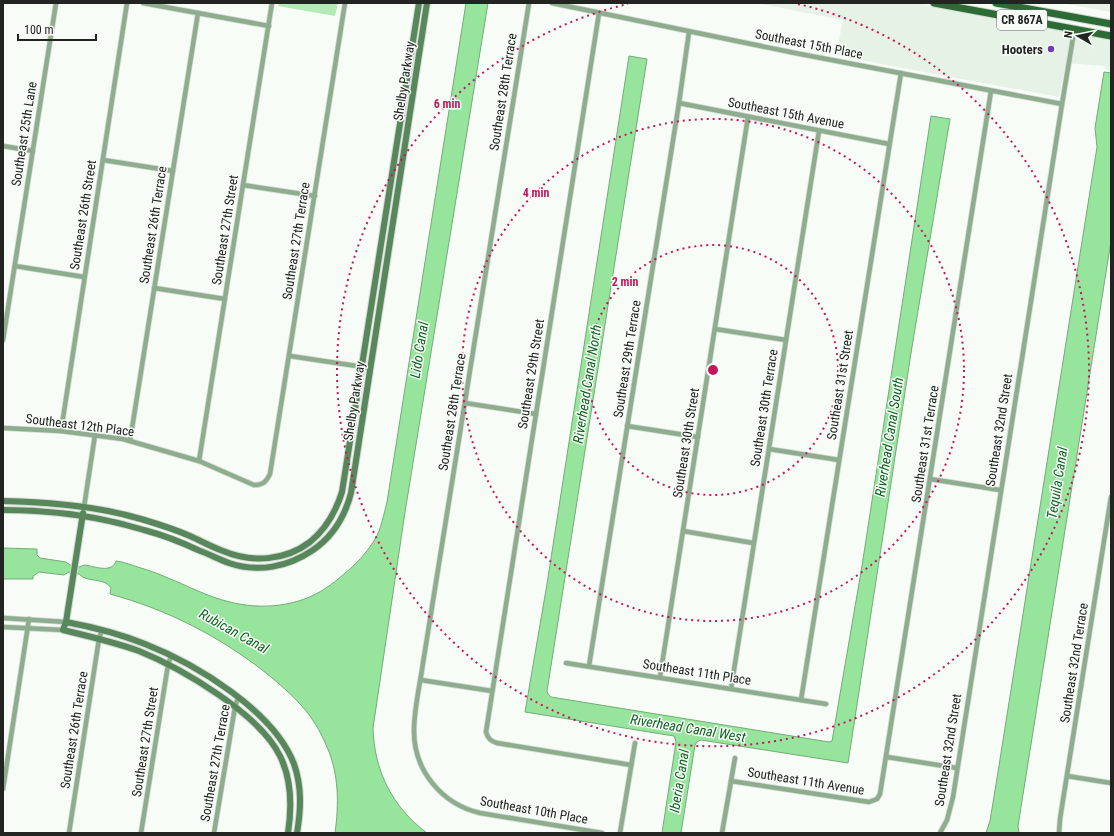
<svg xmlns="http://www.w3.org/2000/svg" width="1114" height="836" font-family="'Roboto Condensed',sans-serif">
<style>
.built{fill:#e7f2e7}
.green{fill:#b3eab6}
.water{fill:#97e59d;stroke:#74ab78}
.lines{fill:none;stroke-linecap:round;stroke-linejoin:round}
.street-casing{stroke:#d5d9d5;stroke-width:6}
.secondary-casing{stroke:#d5d9d5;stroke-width:8}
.primary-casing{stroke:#d5d9d5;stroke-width:9}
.street{stroke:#8dad8e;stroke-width:4.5}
.secondary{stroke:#57875a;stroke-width:6}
.primary{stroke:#2d6b34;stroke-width:7}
.ring{fill:none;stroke:#c2185b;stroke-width:2;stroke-dasharray:2 4}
.poi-dot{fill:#6b3eb6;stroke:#f7fcf7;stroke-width:1.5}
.labels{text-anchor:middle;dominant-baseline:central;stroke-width:3;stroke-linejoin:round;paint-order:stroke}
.shield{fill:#f7fcf7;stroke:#626562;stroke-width:1}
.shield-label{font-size:12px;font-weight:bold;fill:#222422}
.street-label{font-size:13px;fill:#222422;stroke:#f7fcf7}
.poi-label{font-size:13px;font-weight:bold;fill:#222422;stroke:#f7fcf7;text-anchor:end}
.water-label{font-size:14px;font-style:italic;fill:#0f6322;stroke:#f7fcf7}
.centre{fill:#c2185b;stroke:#f7fcf7;stroke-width:2}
.ring-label{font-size:12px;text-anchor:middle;font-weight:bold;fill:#c2185b;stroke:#f7fcf7;stroke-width:3;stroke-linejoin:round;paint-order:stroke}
</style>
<rect width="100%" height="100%" fill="#f7fcf7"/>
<g class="built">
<path d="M756,3H919L1111,39V71L1107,70L1104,66L1066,63L1059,97L902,68L836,55L843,20Z"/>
<path d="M1061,3H1111V12Z"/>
</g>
<path class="green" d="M279,3H338L335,16L278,6Z"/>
<g class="water">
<path d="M466,3H488L405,512L373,728C374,770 392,807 427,833H335C339,804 339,774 327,747C313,713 294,696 266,673C219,636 168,610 110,594L111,588C105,577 86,583 79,574L69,572L64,575L39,572L33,576V579H3V548L37,549V555L40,558L66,562L70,565L80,567L84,565C94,566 112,574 116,561L122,562C137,567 153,571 168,578C188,586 208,597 230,602C261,610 298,607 326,588C332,584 337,580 343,575C355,565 367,553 375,539C381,530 384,513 387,502Z"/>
<path d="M629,56L647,59L547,691L548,694L551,697L829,742L832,741L862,566L931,116L950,119L911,353L848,763L701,740L698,741L695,745L681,833H662L676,742L674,736L525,712L547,584Z"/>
<path d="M1104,72L1111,73V241L1018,826L1019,833H986L990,821L998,772L1097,147L1095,128Z"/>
</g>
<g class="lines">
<g class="street-casing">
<g id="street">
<path d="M143,3L269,26"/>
<path d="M529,3L423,663C420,685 414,708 414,731C414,771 442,804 480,813L602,833"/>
<path d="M552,3L795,53L1062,104"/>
<path d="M599,13L486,732C488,739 491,741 497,743L631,765"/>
<path d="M679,103L889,144"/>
<path d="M3,146L33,151"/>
<path d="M103,160L173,171"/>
<path d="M243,185L315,196"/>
<path d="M15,266L84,277"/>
<path d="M154,288L225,299"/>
<path d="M715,329L786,340"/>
<path d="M3,340L56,3"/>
<path d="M290,356L370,368"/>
<path d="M465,403L536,414"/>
<path d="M627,426L698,437"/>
<path d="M3,428L61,431L123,439L199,461L254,485C263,485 266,482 270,474L345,3"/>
<path d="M61,431L127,3"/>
<path d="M130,441L198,13"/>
<path d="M769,449L839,460"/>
<path d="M199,461L272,3"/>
<path d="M930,479L1000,490"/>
<path d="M84,507L95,435"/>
<path d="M683,531L753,543"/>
<path d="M3,618L66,622"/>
<path d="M3,627L63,630"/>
<path d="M566,663L826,704"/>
<path d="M589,666L679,103L689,32"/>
<path d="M660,677L748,117"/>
<path d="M421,680L492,691"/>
<path d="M731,689L819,131"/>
<path d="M801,700L901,73"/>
<path d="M887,757L957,768"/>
<path d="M1067,776L1111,783"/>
<path d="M731,781L869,802L877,799L880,794L991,91"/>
<path d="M3,789L29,619"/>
<path d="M69,833L99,639L102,630"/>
<path d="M141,833L168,665L171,656"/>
<path d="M214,833L235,707L238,698"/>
<path d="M620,833L635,743"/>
<path d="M722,833L735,758"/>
<path d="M940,833L947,820L953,797L1062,104L1073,38L1076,29"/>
<path d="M1059,833L1060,819L1111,497"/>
</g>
</g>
<g class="secondary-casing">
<g id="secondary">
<path d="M3,501C49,502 97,506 141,519C158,524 174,529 190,536C201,541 212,547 223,551C252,563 285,561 310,542C326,529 336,511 342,492L419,3"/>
<path d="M3,510C51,510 98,516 144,530C163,535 181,542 198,550C209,554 218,559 229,563C258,573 288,567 313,550C332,537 345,516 351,493L427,3"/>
<path d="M83,513L66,622L63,630C88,636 114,642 139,651C181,668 260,714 280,756C292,780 292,807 288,833"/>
<path d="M66,622C93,627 120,634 145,644C196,664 274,711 294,764C302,787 301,809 297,833"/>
</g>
</g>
<g class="primary-casing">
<g id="primary">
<path d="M934,3L1111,36"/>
<path d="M996,3L1111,24"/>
</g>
</g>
<use href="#street" class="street"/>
<use href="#secondary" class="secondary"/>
<use href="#primary" class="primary"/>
</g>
<g class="ring">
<circle cx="713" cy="370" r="125"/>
<circle cx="713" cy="370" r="251"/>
<path d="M798 4A376 376 0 1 1 628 4"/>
</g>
<circle class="poi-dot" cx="1051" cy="49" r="4"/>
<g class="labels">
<rect class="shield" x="997" y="10" width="50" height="20" rx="3"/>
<g class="shield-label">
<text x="1022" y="20">CR 867A</text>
</g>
<g class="street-label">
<text transform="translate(809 44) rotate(11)">Southeast 15th Place</text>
<text transform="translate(404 81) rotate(-81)">Shelby Parkway</text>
<text transform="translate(503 92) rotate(-81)">Southeast 28th Terrace</text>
<text transform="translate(786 113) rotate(11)">Southeast 15th Avenue</text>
<text transform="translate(24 134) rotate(-81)">Southeast 25th Lane</text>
<text transform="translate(83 215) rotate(-81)">Southeast 26th Street</text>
<text transform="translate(153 225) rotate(-81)">Southeast 26th Terrace</text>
<text transform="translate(225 230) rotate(-81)">Southeast 27th Street</text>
<text transform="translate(296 241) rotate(-81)">Southeast 27th Terrace</text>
<text transform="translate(627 359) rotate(-81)">Southeast 29th Terrace</text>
<text transform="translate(531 374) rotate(-81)">Southeast 29th Street</text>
<text transform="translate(840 385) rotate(-81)">Southeast 31st Street</text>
<text transform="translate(354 401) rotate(-81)">Shelby Parkway</text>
<text transform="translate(764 408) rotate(-81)">Southeast 30th Terrace</text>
<text transform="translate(452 412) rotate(-81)">Southeast 28th Terrace</text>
<text transform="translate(80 425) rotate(7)">Southeast 12th Place</text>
<text transform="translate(999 430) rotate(-81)">Southeast 32nd Street</text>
<text transform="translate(686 443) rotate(-81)">Southeast 30th Street</text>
<text transform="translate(925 444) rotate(-81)">Southeast 31st Terrace</text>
<text transform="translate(1074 663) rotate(-81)">Southeast 32nd Terrace</text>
<text transform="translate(697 672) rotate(9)">Southeast 11th Place</text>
<text transform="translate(74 730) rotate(-81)">Southeast 26th Terrace</text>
<text transform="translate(145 742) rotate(-81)">Southeast 27th Street</text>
<text transform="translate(948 750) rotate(-81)">Southeast 32nd Street</text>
<text transform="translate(215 763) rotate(-80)">Southeast 27th Terrace</text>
<text transform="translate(806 781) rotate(9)">Southeast 11th Avenue</text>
<text transform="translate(534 810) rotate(10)">Southeast 10th Place</text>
</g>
<g class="poi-label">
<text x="1043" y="49">Hooters</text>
</g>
<g class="water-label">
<text transform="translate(419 350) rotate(-81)">Lido Canal</text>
<text transform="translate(587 384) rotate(-81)">Riverhead Canal North</text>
<text transform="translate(889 437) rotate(-81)">Riverhead Canal South</text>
<text transform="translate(1057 483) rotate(-81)">Tequila Canal</text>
<text transform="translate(234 631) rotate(29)">Rubican Canal</text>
<text transform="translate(688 728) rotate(9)">Riverhead Canal West</text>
<text transform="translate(679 781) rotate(-81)">Iberia Canal</text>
</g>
</g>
<circle cx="713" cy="370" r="6" class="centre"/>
<g class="ring-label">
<text x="447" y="108">6 min</text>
<text x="536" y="197">4 min</text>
<text x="625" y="286">2 min</text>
</g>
<rect width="1114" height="836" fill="none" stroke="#222422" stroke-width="8"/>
<g transform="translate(1078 36) rotate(279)" stroke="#f7fcf7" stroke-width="3" paint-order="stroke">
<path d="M0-3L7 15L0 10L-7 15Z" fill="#222422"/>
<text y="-6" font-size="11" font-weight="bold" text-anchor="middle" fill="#222422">N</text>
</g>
<path d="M18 34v6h78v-6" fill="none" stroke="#222422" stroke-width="2"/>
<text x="24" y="34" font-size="12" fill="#222422" stroke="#f7fcf7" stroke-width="3" paint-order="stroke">100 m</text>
</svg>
